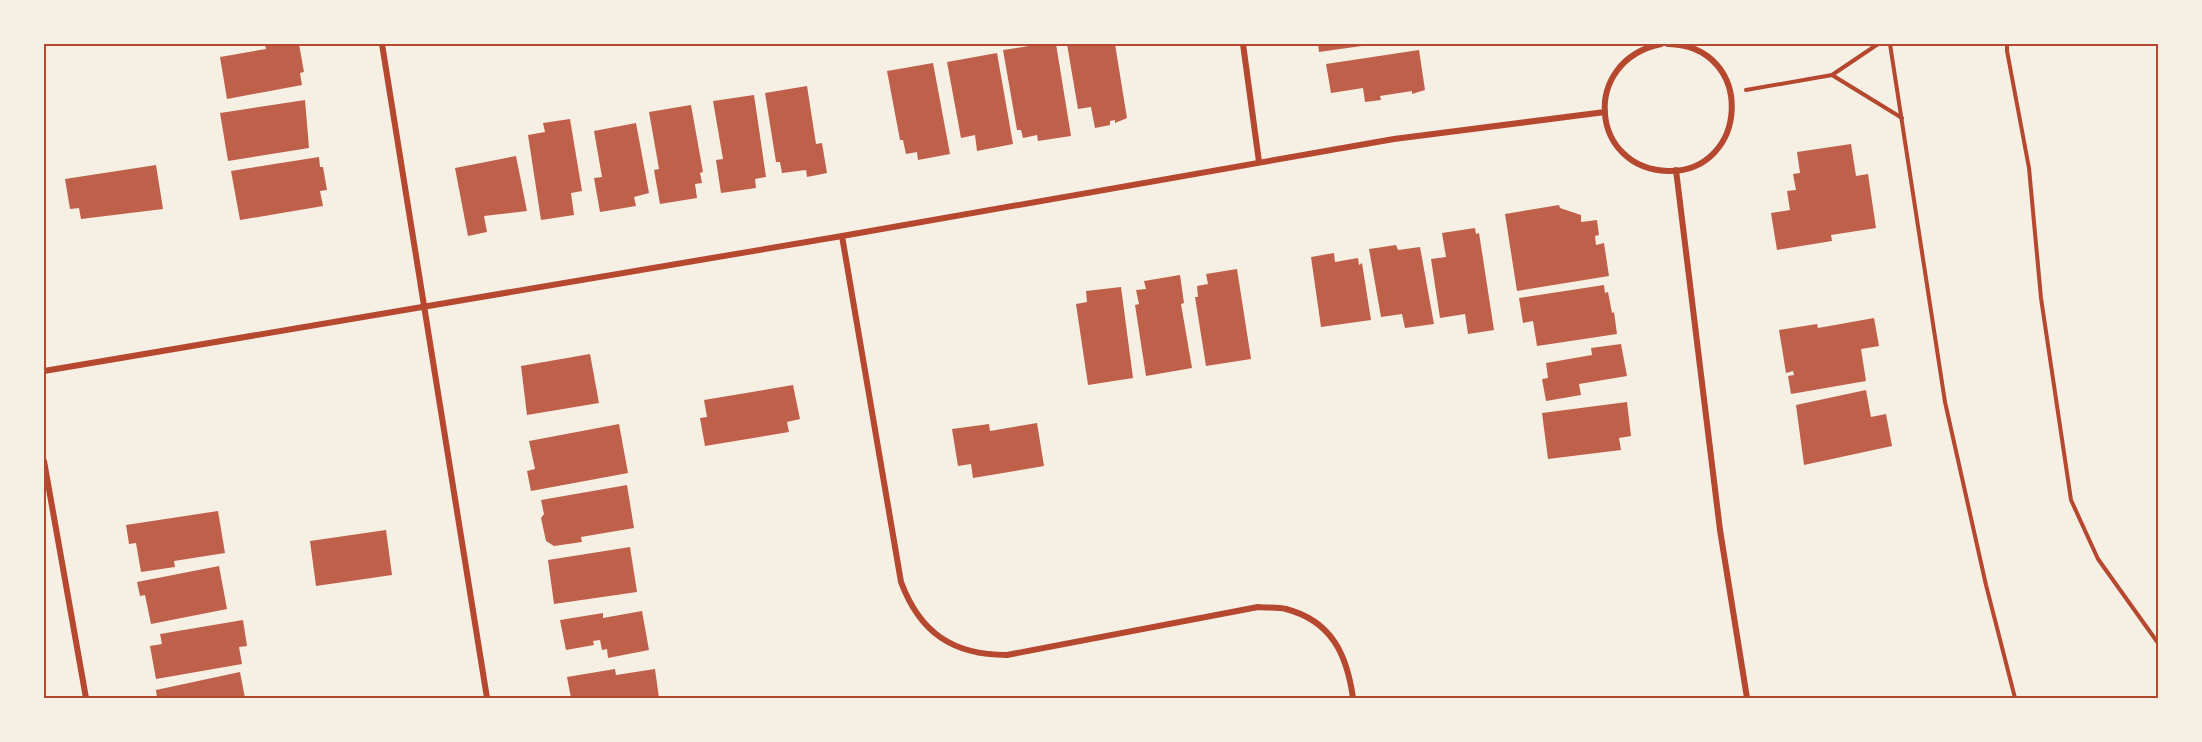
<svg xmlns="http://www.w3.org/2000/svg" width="2202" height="742" font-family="Karla,sans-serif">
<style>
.building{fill:#bf614a}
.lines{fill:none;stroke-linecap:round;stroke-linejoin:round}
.path{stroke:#b5482f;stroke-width:4}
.minor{stroke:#b5482f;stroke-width:6}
.neatline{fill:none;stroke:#b5482f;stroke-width:2}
</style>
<rect width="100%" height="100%" fill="#f6efe4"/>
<g class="building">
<path d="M265,44H299L304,72L300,73L302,85L227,99L220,57L266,49Z"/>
<path d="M1042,44H1056L1071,136L1038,141L1037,135L1023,138L1021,130H1017L1003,50Z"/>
<path d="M1067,44H1115L1127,118L1115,123V120L1110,121V125L1095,128L1091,107L1078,109Z"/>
<path d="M1318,44H1369V45L1319,52Z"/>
<path d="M1419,50L1425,90L1412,94V91L1380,96L1381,100L1365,102L1363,88L1331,93L1326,64Z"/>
<path d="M997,53L1013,144L977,151L975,135L961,138L947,62Z"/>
<path d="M933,63L950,154L918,160L917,152L906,154L903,140H900L887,71Z"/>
<path d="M807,86L816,144L822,143L827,173L807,177L806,170L782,173L780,162H776L765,93Z"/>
<path d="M754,95L766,177L755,179L756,188L721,193L716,160L723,159L713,101Z"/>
<path d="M305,100L309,148L228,161L220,113Z"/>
<path d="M691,105L703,172L700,173L702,183L695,184L697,198L660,204L654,170L659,169L649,112Z"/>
<path d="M570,119L582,191L571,193L574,215L541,220L528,135L545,132L543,123Z"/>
<path d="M636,123L649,193L634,197L636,206L600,212L594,178L602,177L594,131Z"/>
<path d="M1851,144L1856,176L1868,174L1876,228L1831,235L1832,241L1777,250L1771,213L1790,210L1787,191L1796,190L1793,174L1800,173L1797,152Z"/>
<path d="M516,156L527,211L484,216L487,232L468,236L455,168Z"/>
<path d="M319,157L320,167H323L327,190L320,191L323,206L240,220L231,171Z"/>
<path d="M156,165L163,209L81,219L79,208L70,209L65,179Z"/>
<path d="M1559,205L1560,208L1581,215V222L1597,220L1599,235L1595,236L1596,245L1604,243L1609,276L1517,291L1505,214Z"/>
<path d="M1475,228L1476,234L1479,233L1494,330L1468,334L1465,314L1440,318L1431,259L1446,257L1442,233Z"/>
<path d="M1396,245L1398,250L1420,247L1434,324L1405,328L1402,314L1381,317L1369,249Z"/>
<path d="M1334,253L1335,262L1358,258L1359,265L1362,263L1371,320L1321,327L1311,257Z"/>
<path d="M1237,269L1251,359L1206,366L1195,297H1198L1197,286L1208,284L1206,274Z"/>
<path d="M1180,275L1184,303L1181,304L1192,368L1146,376L1135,305L1139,304L1136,290L1146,289L1144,281Z"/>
<path d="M1604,285L1605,293L1608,292L1612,313L1614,312L1617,334L1537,346L1533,321L1523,323L1519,298Z"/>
<path d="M1121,287L1133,378L1088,385L1076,304L1087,302L1086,291Z"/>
<path d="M1874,318L1879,346L1861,349L1866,381L1791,394L1788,376L1794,375L1793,371L1786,373L1779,330L1817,324L1818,328Z"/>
<path d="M1621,344L1627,376L1579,384L1581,395L1546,401L1542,379L1548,378L1546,363L1592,355L1591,348Z"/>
<path d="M590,354L599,403L527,415L521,366Z"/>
<path d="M793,385L800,419L787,422L789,432L705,446L700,418L707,417L704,400Z"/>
<path d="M1866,390L1871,417L1886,414L1892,446L1804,465L1796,405Z"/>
<path d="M1627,402L1631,436L1619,438L1621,450L1548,459L1542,413Z"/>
<path d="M1037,423L1044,466L973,478L971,464L958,466L952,429L989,424L990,431Z"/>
<path d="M619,424L628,473L531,491L527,471L535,469L529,441Z"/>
<path d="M627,485L634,528L581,537L582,542L554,546L546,541L541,518L544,514L541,500Z"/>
<path d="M218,511L225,553L174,561L175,567L141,572L136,543L129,544L126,525Z"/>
<path d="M386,530L392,575L316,586L310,541Z"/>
<path d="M630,547L637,592L554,604L548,560Z"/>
<path d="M219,566L227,609L151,624L145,595L140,596L137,582Z"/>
<path d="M642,611L649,650L608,658L607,649L602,650L600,640L593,641L594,645L566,650L560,620L603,613V618Z"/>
<path d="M243,620L247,646L239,647L242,664L156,679L150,646L162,644L160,634Z"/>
<path d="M615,669L616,675L655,669L659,698H571L567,677Z"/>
<path d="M240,672L245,698H157L156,690Z"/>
</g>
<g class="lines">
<g class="path">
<path d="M1890,44L1945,402L1986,585L2015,698"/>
<path d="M2007,44V51L2029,168L2041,298L2071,500L2098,559L2158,643"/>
<path d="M1832,75L1902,118"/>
<path d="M1746,90L1832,75L1878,44"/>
</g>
<g class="minor">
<path d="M382,44L487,698"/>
<path d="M1243,44L1259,162"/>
<path d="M1661,44C1580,61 1590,169 1668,171C1749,173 1757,46 1668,44"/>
<path d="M1676,170L1720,530L1747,698"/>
<path d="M842,236L901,582C920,633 953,655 1007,655L1258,607C1267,608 1277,607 1286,609C1332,621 1347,655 1353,698"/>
<path d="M44,371L842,236L1394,139L1605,112"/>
<path d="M44,461L86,698"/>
</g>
</g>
<rect width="2202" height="742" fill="none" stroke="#f6efe4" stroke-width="90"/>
<rect x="45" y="45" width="2112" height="652" class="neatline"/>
</svg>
